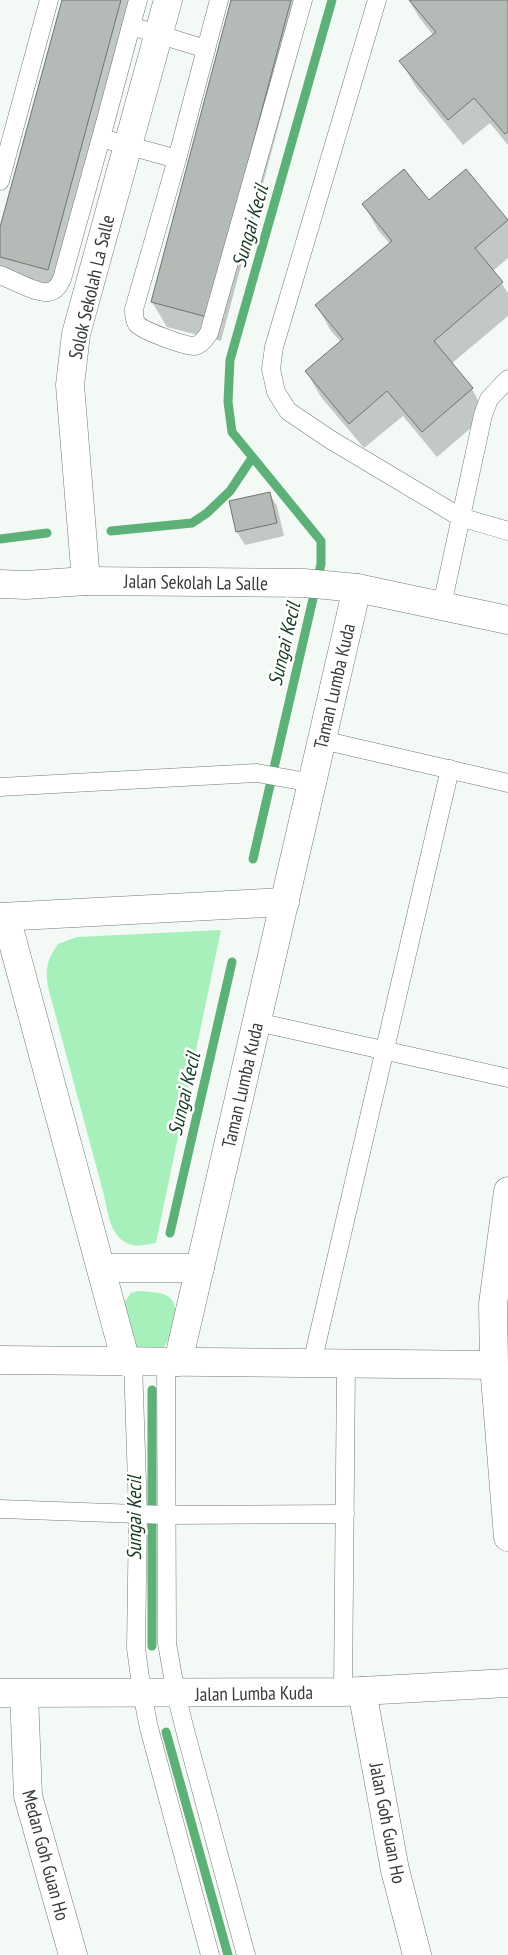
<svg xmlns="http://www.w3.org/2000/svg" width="508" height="1955" font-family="'PT Sans Narrow',sans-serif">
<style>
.green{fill:#a7f0bb}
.shadow{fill:#0003}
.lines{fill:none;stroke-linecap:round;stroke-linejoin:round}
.stream{stroke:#5db077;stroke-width:9}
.building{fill:#b4bbb6;stroke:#6f7671}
.lane-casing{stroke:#737a75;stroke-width:19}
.street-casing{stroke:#737a75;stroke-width:29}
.lane{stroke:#fff;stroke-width:18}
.street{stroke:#fff;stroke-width:28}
.labels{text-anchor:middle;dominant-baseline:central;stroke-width:5;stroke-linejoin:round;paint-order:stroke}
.street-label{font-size:19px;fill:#383b38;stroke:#fff}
.water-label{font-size:20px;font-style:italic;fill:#163a22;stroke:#fff}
</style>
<rect width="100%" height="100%" fill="#f3faf5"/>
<g class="green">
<path d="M221,930L156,1243C149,1244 140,1247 132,1245C110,1239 108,1213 104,1195L48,987C45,968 47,960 58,944L77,937Z"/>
<path d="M138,1291C147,1292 161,1291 169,1297C184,1309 169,1341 161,1352L136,1348L124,1303L131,1293Z"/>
</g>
<g class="shadow">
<path d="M63,0H142L62,295L8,281L0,266V232Z"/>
<path d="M233,0H312L221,341L167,327L152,302Z"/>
<path d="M409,0H508V145L490,123L463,145L416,87L401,62L433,35L419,17Z"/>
<path d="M466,171L508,222V258L493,271L508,293V316L451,364L472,389L486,415L437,457L403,416L364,448L321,397L306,371L341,342L331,331L317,306L390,244L378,230L364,205L429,202Z"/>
<path d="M269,493L277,506L284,536L245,545L237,532L231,502Z"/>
</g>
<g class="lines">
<g class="stream">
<path d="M111,531L192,523L207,513L230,491L252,458"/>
<path d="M0,539L47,533"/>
<path d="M253,859L321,564V541L232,432L228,402L230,360L332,0"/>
<path d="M170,1233L232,962"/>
<path d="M152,1390V1646"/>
<path d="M166,1732L228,1955"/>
</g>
</g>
<g class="building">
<path d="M62,0H121L48,270L0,257V227Z"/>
<path d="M231,0H291L207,317L151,302Z"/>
<path d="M409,0H508V132L505,134L474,98L448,120L399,61L436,32Z"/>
<path d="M404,169L429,200L466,169L508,220L475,248L503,282L434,341L473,388L422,432L387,391L349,424L305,371L343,339L315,305L392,241L362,204Z"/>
<path d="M270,492L277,523L236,532L229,501Z"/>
</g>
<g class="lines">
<g class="lane-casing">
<g id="lane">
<path d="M138,0L131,26L206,49"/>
<path d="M377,0L274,347L271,369L276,392L288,411L331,440L460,517L508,531"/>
<path d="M101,138L131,26"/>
<path d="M177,159L219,0"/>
<path d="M0,181L49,0"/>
<path d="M0,275C11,279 37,294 48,292C56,291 59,285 62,279L101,138L177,159L134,309C134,314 134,320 137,324C143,331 185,346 194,346C201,345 205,339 209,333L303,0"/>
<path d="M442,605L483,415L489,399L508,379"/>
<path d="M322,740L508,783"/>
<path d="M0,787L257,773L312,783"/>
<path d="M257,1022L508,1078"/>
<path d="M133,1362L138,1513L136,1648L142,1693L149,1728L210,1955"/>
<path d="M166,1362L167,1643L176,1694L186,1734L246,1955"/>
<path d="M312,1363L450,769"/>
<path d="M0,1509L166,1515L345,1514"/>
<path d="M343,1692L346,1364"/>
</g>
</g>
<g class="street-casing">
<g id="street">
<path d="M86,581L70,385L76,334L168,0"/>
<path d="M0,584L26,585L86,581L304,583L357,588L508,620"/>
<path d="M0,917L285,902"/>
<path d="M6,917L126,1362"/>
<path d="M508,1191L493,1304L494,1365L508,1537"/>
<path d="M101,1268H200"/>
<path d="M0,1360L494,1365"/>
<path d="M178,1362L357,588"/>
<path d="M362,1691L395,1870L417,1955"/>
<path d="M0,1693L343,1692L508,1683"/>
<path d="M24,1694L28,1796L73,1955"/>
</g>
</g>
<use href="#lane" class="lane"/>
<use href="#street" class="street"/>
</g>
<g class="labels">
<g class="street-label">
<text transform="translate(91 287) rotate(-77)">Solok Sekolah La Salle</text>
<text transform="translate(196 582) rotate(1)">Jalan Sekolah La Salle</text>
<text transform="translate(334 686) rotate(-77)">Taman Lumba Kuda</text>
<text transform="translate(242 1085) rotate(-77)">Taman Lumba Kuda</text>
<text transform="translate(254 1693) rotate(-1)">Jalan Lumba Kuda</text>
<text transform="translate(388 1823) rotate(79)">Jalan Goh Guan Ho</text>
<text transform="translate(46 1855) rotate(75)">Medan Goh Guan Ho</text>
</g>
<g class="water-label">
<text transform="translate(250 226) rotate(-74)">Sungai Kecil</text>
<text transform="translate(284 644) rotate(-77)">Sungai Kecil</text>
<text transform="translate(184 1094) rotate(-77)">Sungai Kecil</text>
<text transform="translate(134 1518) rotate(-90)">Sungai Kecil</text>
</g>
</g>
</svg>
